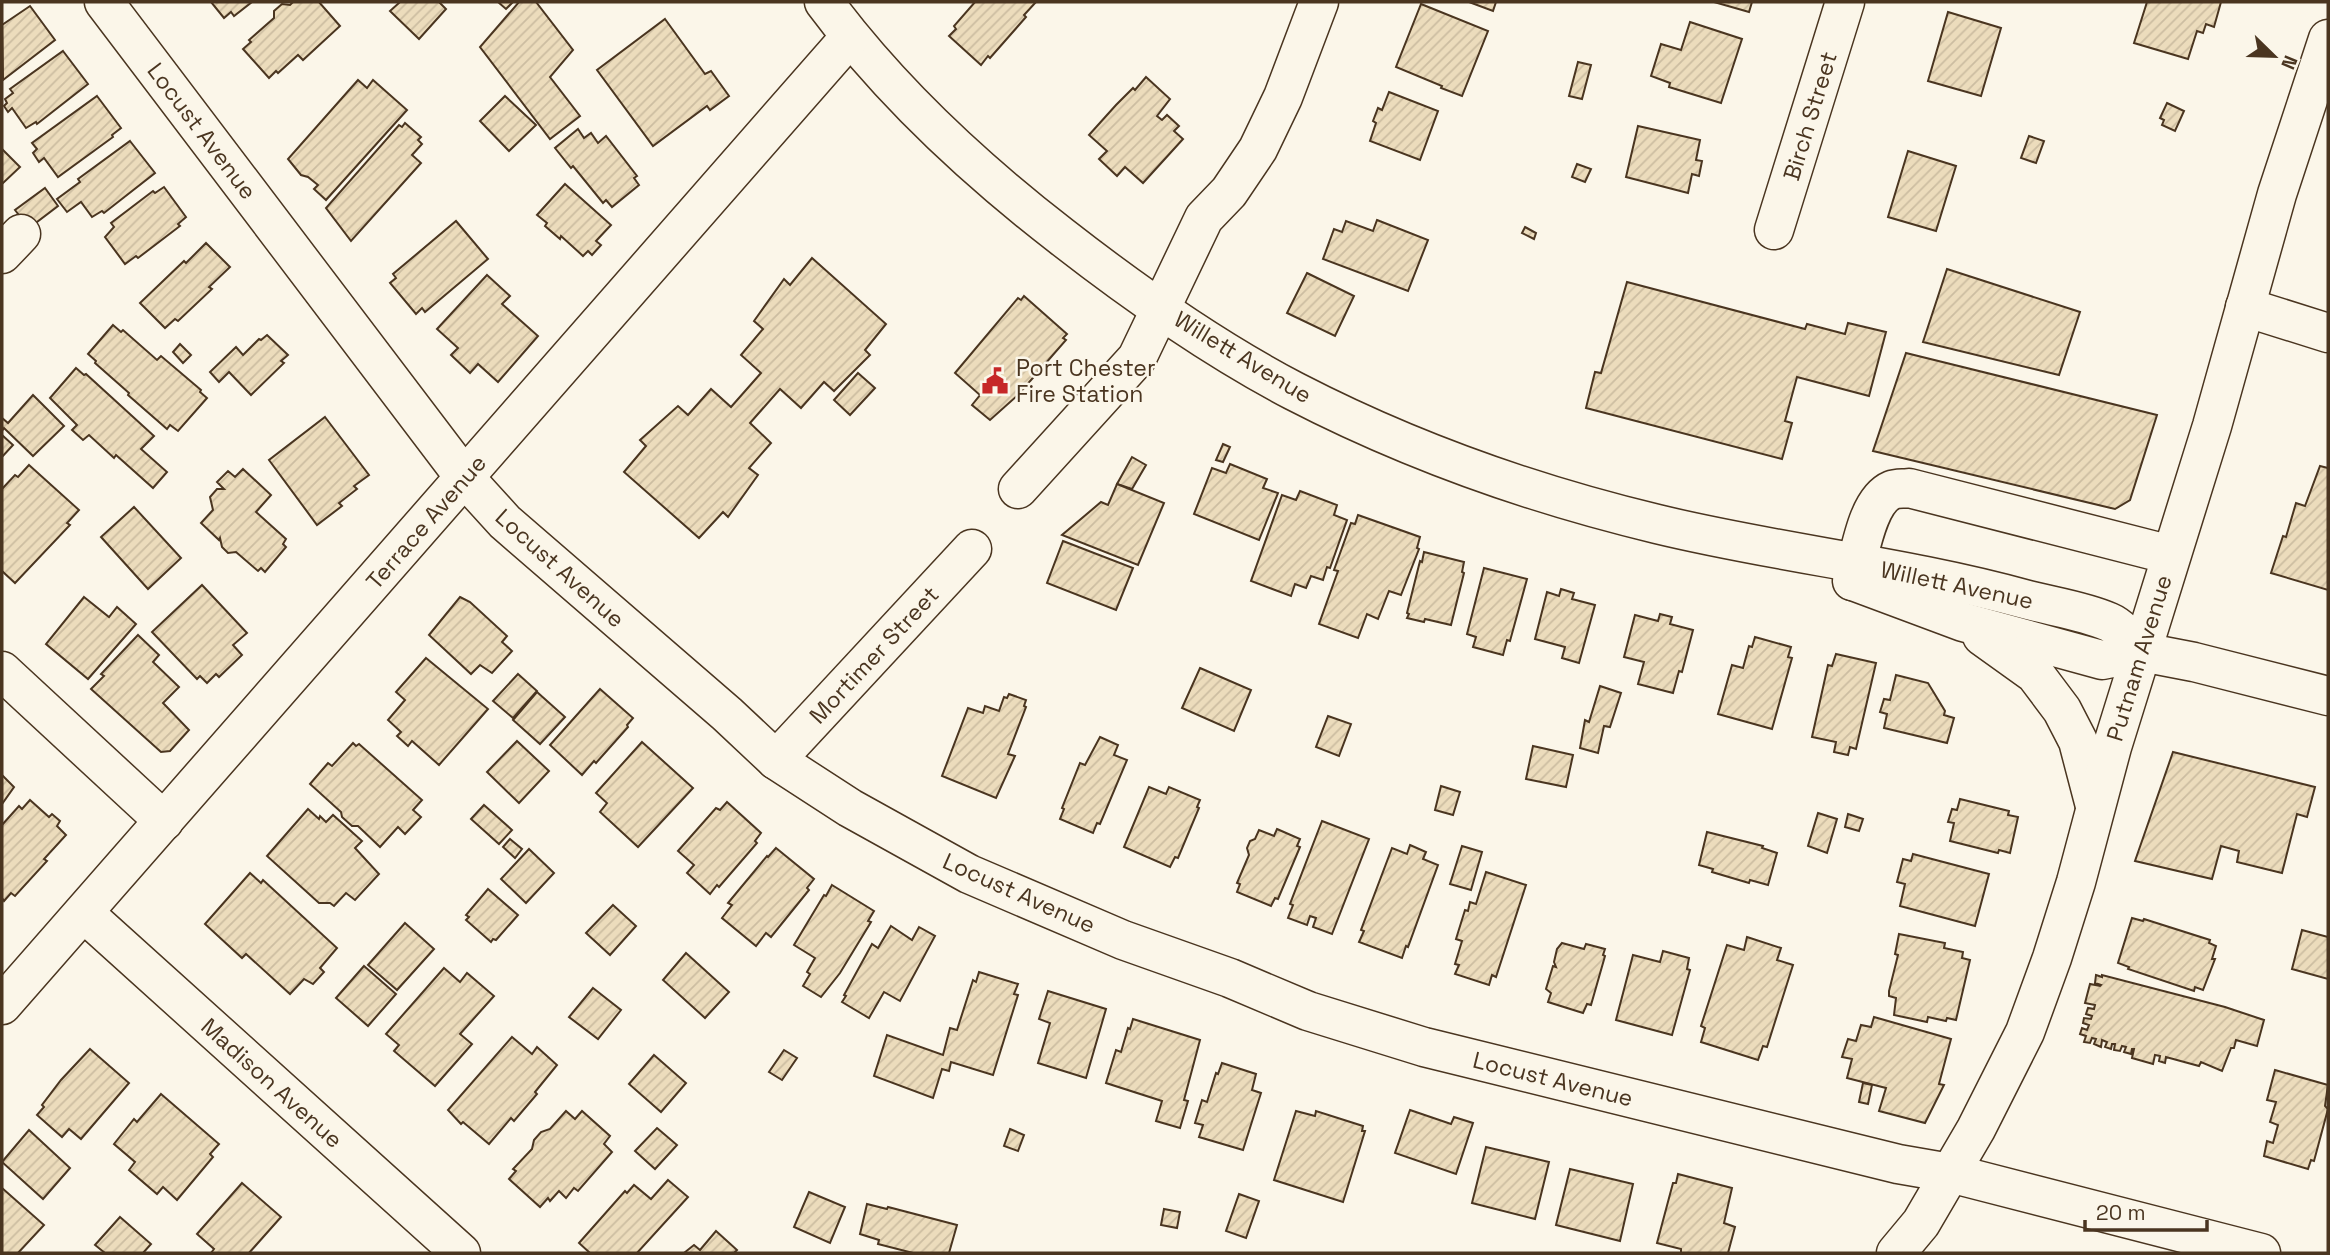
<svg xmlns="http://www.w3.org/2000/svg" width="2330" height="1255" font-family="'Space Grotesk',sans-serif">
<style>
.building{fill:url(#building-hatch);stroke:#4a3520;stroke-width:2}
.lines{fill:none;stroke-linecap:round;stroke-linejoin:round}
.minor-casing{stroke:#4a3520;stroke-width:41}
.minor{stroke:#fbf6e9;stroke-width:38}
.labels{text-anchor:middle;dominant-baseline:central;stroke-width:5;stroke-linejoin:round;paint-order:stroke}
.street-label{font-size:23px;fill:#4a3520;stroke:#fbf6e9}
.poi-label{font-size:23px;fill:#4a3520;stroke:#fbf6e9;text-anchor:start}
</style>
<defs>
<pattern id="building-hatch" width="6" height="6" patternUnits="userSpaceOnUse" patternTransform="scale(1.75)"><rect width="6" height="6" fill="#ecdcbc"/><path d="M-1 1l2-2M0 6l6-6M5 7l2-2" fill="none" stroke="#ccbda1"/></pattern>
</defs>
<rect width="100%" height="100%" fill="#fbf6e9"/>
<g class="building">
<path d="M211,2H252L234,16L231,12L224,18Z"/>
<path d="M293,2H319L340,26L303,60L298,55L278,73L276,71L269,78L243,49L251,42L249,40L274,18V11L282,4L290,5Z"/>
<path d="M400,2H439L446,9L419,39L390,11Z"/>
<path d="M498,2H513L506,9Z"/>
<path d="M519,2H536L573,50L550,77L580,116L550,139L480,47Z"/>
<path d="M975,2H1036L1024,15L1026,17L990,58L988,56L981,65L949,36L956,29L954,26Z"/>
<path d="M1469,2H1496L1493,11Z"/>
<path d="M1714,2H1752L1749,12Z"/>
<path d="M2147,2H2221L2214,27L2206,24L2203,33L2197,31L2188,59L2134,43Z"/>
<path d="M1421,4L1488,31L1462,96L1441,88L1442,86L1396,67Z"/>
<path d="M30,6L55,40L3,80L2,25Z"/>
<path d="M1948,12L2001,28L1981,96L1928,81Z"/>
<path d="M665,19L705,74L711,71L729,96L710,110L707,106L653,146L597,70Z"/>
<path d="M1690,22L1742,39L1721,103L1669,87L1670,83L1651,76L1661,44L1681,50Z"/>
<path d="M63,51L88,84L37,124L36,122L26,128L12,108L8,112L4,106L7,103L5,99L13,93L10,89Z"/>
<path d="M1578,62L1591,65L1582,99L1569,96Z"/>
<path d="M1146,77L1170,99L1157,116L1162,120L1167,115L1179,126L1174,131L1183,139L1143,183L1125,167L1117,176L1099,159L1107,151L1089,135L1116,105L1133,88L1135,90Z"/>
<path d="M358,80L367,88L373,80L407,110L326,200L314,189L318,185L308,177L301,175L288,159Z"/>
<path d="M1389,92L1438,111L1420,160L1370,141L1376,123L1373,121L1378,108L1382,110Z"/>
<path d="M97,96L121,128L112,135L113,137L58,177L44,158L39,162L33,153L37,149L32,143Z"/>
<path d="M505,96L536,125L509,151L480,121Z"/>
<path d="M2167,103L2184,111L2175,131L2162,125L2164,120L2160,118Z"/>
<path d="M405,123L421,137L418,140L422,144L412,155L421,163L351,241L326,208L399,125L402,127Z"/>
<path d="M1638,126L1700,140L1696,160L1702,161L1699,176L1692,174L1688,193L1626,177Z"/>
<path d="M578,129L584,138L591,133L598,143L606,136L637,176L634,178L639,185L612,207L606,200L603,203L573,166L571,168L555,148Z"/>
<path d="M2029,136L2044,141L2036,163L2021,158Z"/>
<path d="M130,141L155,173L104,213L102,211L92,217L81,202L67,212L57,199L80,182L78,179Z"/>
<path d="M3,150L20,167L2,184V151Z"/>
<path d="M1908,151L1956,166L1936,231L1888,217Z"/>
<path d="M1577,164L1591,169L1585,182L1572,177Z"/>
<path d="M565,184L611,225L596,241L601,245L592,255L588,251L583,256L561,236L560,239L545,226L547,223L537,215Z"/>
<path d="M164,187L186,217L178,224L180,226L138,258L136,256L125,264L105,237L114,227L111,223L153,191L155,193Z"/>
<path d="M45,188L58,206L29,228L15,210Z"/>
<path d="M1377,220L1428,240L1408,291L1323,259L1334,229L1342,232L1346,221L1373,231Z"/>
<path d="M456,221L488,259L425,312L422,308L416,314L390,283L396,278L393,274Z"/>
<path d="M1525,227L1536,233L1534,239L1522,233Z"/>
<path d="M206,243L230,267L209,287L212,289L178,321L175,319L165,328L140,303L184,261L186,263Z"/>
<path d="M812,258L886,324L865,350L870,355L834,391L824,382L801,408L780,389L750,423L771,443L749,468L758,475L728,517L723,512L699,538L624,472L646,446L640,440L678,406L688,415L711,389L731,407L761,373L741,355L763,329L754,321L784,279L790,285Z"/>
<path d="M1947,269L2080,312L2059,375L1923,342Z"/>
<path d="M1307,273L1354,296L1335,336L1287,313Z"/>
<path d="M487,275L510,296L502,304L538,336L498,382L478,364L470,373L451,355L458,348L437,329Z"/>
<path d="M1627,282L1805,329L1807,324L1845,334L1848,323L1886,332L1869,396L1797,377L1785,421L1792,423L1782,459L1586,408L1595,372L1601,373Z"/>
<path d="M1024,296L1067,334L1063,338L1066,340L1018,395L990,420L972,405L980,395L955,373L1018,298L1021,300Z"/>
<path d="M113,325L121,332L123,330L157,360L161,356L201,390L200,392L207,398L178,431L170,425L167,429L128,395L129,393L95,363L96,361L88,354Z"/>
<path d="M267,335L288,355L281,361L284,363L251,395L229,372L219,382L210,372L236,347L243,355L259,339L261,340Z"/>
<path d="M180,344L191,355L183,363L173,352Z"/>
<path d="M1906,353L2157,415L2130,500L2115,509L1873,451Z"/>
<path d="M76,368L84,375L86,374L154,436L141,449L167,472L153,488L116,455L114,458L89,435L83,440L72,430L77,425L50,398Z"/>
<path d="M858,373L875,388L850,415L834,400Z"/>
<path d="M33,395L64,426L33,456L4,428L2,431V418L8,423Z"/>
<path d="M325,417L369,475L354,486L357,489L339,503L342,506L317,525L269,460Z"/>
<path d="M2,435L13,445L2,457Z"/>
<path d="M1223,444L1230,447L1223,462L1216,460Z"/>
<path d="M1132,457L1146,465L1132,489L1117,484Z"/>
<path d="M1230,464L1267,479L1263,488L1278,493L1259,540L1194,514L1212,468L1226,473Z"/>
<path d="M29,465L79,510L67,523L70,525L15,583L2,571V489L15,475L18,477Z"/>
<path d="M2320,466L2328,468V590L2271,573L2283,536L2286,537L2296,503L2305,506Z"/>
<path d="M243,469L271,495L256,512L286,539L283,544L286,547L265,572L261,568L258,571L236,552L228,553L222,547L220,538L219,540L201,523L213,510L210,497L217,489H224L217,482L228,471L235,477Z"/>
<path d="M1117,484L1164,503L1138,565L1062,535L1101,502L1108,505Z"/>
<path d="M1300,491L1337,505L1334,515L1347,520L1330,568L1327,567L1323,580L1311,576L1306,588L1295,584L1291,596L1251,581L1282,495L1296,500Z"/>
<path d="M134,507L181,558L148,589L101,537Z"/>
<path d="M1358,515L1420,537L1417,548L1419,549L1401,595L1389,591L1378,619L1367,614L1358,638L1319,624L1338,571L1334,570L1351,523L1355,524Z"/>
<path d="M1063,541L1133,568L1116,610L1047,583Z"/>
<path d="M1424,552L1464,562L1462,572L1464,573L1451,625L1425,619L1424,622L1407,618L1409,614L1407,613L1420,561L1422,562Z"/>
<path d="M1484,568L1527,579L1510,641L1507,640L1503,655L1473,647L1476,637L1467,634Z"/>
<path d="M202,585L247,633L233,645L242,655L219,677L216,674L207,683L200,676L197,679L152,632Z"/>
<path d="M1561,589L1574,593L1572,599L1595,605L1579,663L1562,658L1565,647L1535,639L1547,592L1559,596Z"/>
<path d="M84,597L109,617L117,607L136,624L88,679L46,644Z"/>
<path d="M460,597L470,602L507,636L502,642L512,651L492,673L480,665L471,674L429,635Z"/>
<path d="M1660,614L1672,617L1670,624L1693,630L1682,672L1679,671L1673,693L1638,684L1644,662L1624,657L1635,615L1658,621Z"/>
<path d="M138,635L159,655L153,662L179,687L163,703L189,730L170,751L161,752L91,689L104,676L101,674Z"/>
<path d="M1755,637L1791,647L1788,657L1792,658L1772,729L1718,714L1732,665L1743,668L1749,646L1752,647Z"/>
<path d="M1836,654L1876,663L1856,749L1850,747L1848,755L1834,752L1836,742L1812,737L1828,665L1832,666Z"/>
<path d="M426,658L488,709L439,765L412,741L408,746L397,736L401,732L388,720L405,700L396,692Z"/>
<path d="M1200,668L1251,690L1234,731L1182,708Z"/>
<path d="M518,674L537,691L513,718L493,701Z"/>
<path d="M1896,675L1928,683L1945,711L1944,715L1954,718L1947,743L1884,728L1887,714L1880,712L1884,699L1890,700Z"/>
<path d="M1600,686L1621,693L1610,727L1604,726L1598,753L1580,748L1585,720L1589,722Z"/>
<path d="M600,689L633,718L627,725L628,727L596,763L594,761L582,775L550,745Z"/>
<path d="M537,692L565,717L540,744L513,720Z"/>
<path d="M1009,694L1026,700L1024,706L1026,707L1008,754L1015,756L996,798L942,776L968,708L983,713L985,706L999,711L1004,697L1007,698Z"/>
<path d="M1328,716L1351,724L1339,756L1316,747Z"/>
<path d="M1100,737L1118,745L1114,755L1127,760L1100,824L1097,823L1093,833L1060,819L1064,809L1062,808L1080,763L1085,765Z"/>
<path d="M517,741L549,771L519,803L487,772Z"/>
<path d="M642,742L693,788L638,847L600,812L607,803L596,793Z"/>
<path d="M353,743L356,746L359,744L422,800L413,810L421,817L405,834L398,827L380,847L358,826H352L342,817L341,812L310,784L328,763L332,766Z"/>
<path d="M1533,746L1573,755L1566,787L1526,779Z"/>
<path d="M2173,752L2315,787L2307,817L2297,814L2282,873L2237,862L2239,851L2221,846L2212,879L2135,861Z"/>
<path d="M2,775L14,787L2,804Z"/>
<path d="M1441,786L1460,792L1453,815L1435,810Z"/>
<path d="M1149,787L1166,794L1169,787L1200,800L1197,807L1199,808L1178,858L1175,857L1170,867L1124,847Z"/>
<path d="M1960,799L2009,811L2008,815L2018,817L2010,853L1999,850L1998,853L1950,841L1954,823L1948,822L1952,809L1957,810Z"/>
<path d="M30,800L49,817L52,814L60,821L57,826L66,835L44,859L47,861L15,896L11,893L4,901L2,898V825L19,806L22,809Z"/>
<path d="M727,802L761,833L755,841L757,843L719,887L717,885L710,894L687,873L694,865L678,851L716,808L720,810Z"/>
<path d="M484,805L512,830L499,844L471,819Z"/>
<path d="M308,809L319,819L320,816L326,822L333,815L362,841L355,848L379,874L355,900L346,893L334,906L330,903H319L267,856Z"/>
<path d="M1818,813L1837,819L1827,853L1808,846Z"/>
<path d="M1848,814L1863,819L1859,831L1845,827Z"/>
<path d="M1322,821L1369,839L1332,934L1313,927L1316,918L1310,916L1307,925L1288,918L1293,905L1290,904Z"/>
<path d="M1277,829L1300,839L1297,846L1300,847L1278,899L1275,898L1271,906L1237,892L1240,884L1237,883L1249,855L1247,848L1250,841L1255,839L1259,830L1274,836Z"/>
<path d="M1707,832L1763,846L1762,848L1777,853L1768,885L1750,880L1749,883L1712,872L1713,869L1699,865Z"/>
<path d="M510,839L522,849L515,858L503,847Z"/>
<path d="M1410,845L1426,852L1423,859L1438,865L1408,947L1406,946L1402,958L1359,942L1364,931L1361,930L1392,848L1407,854Z"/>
<path d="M1462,846L1482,852L1471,890L1450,884Z"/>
<path d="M776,848L814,879L807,888L809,890L771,937L766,933L756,946L722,918L732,905L728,903L767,856L768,857Z"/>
<path d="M529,849L554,873L526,903L501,879Z"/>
<path d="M1913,854L1989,874L1975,926L1900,906L1905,884L1897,882L1903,859L1911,861Z"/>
<path d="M1486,872L1526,885L1496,977L1492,975L1489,985L1455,974L1459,965L1455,964L1462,941L1456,939L1465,910L1468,911L1470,902L1476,904Z"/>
<path d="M250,873L261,883L263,880L337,948L320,968L324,972L313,984L304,979L290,994L246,954L242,958L205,924Z"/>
<path d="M832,885L874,911L868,921L871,922L840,973L821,997L803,986L810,974L807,972L815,958L794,945L824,895L826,896Z"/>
<path d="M488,889L518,915L496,940L493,939L491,942L466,920L469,917L466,915Z"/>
<path d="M613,905L636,926L610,955L586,933Z"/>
<path d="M2132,918L2143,921L2144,919L2210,940L2209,943L2216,946L2212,959H2215L2203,990L2195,987L2194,991L2128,969L2129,967L2118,963Z"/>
<path d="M405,923L434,949L397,990L368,965Z"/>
<path d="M891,926L912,940L919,927L935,936L900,1001L884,992L869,1018L842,1002L846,996L844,995L872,944L878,948Z"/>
<path d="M2302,930L2328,937V979L2292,969Z"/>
<path d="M1899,934L1945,943L1944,948L1963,952L1962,958L1970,960L1956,1020L1947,1018L1946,1021L1928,1017L1927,1022L1894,1015L1896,998L1889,996V991L1898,955L1895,954Z"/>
<path d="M1747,937L1781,948L1777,960L1793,965L1767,1047L1763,1046L1758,1060L1701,1042L1705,1028L1701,1026L1727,945L1744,950Z"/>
<path d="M1562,943L1584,949L1586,944L1605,949L1603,955L1605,956L1591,1005L1587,1004L1583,1013L1548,1002L1551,993L1546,989L1553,966L1556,967L1554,962L1557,949Z"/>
<path d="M1663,951L1689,958L1687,969L1690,970L1672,1035L1616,1020L1633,955L1660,962Z"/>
<path d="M686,953L729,992L705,1018L663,980Z"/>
<path d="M364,966L396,994L368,1026L336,998Z"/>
<path d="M444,968L460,982L467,973L494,996L460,1034L472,1044L435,1086L394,1051L399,1045L386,1034Z"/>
<path d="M979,972L1018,984L1014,994L1018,995L993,1075L951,1062L949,1071L942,1069L933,1098L874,1076L887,1035L943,1055L950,1028L957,1030L973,980L976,982Z"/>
<path d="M2096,975L2102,977V975L2225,1007L2264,1020L2257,1046L2236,1040L2234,1048H2231L2222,1071L2201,1062L2199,1066L2166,1057L2165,1063L2159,1061L2160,1056L2155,1055L2153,1064L2132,1058L2134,1049H2132L2131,1054L2124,1052L2126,1047L2122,1046L2120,1051L2114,1050L2115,1044H2112L2111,1049L2105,1047L2107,1042L2102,1040L2101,1047L2094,1044L2096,1039L2092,1038L2090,1043L2084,1042L2086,1036L2080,1034L2082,1028L2087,1030L2089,1025L2083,1023L2084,1018L2091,1019L2092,1016L2086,1014L2088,1008L2094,1009L2095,1005L2085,1003L2090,984L2100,986L2101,985L2095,983Z"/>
<path d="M593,988L621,1010L598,1039L569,1017Z"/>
<path d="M1048,991L1106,1009L1086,1078L1038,1063L1050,1023L1039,1019Z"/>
<path d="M1874,1017L1951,1039L1939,1084L1944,1085L1925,1123L1879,1111L1886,1088L1847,1078L1852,1059L1842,1057L1848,1039L1856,1041L1861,1025L1871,1027Z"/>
<path d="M1133,1019L1200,1040L1184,1100L1188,1101L1180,1128L1156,1121L1162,1101L1106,1083L1116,1050L1121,1052L1128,1028L1130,1029Z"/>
<path d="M512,1037L532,1054L537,1047L557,1065L535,1092L537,1094L514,1121L511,1118L489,1144L463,1122L461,1124L448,1110Z"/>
<path d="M90,1049L129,1083L81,1139L69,1129L62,1137L37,1115L44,1107L42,1105L61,1080Z"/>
<path d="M784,1050L797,1058L782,1080L769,1072Z"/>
<path d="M654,1055L686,1083L661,1112L629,1084Z"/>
<path d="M1222,1063L1256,1074L1252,1090L1261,1093L1243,1150L1199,1137L1203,1125L1195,1123L1202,1100L1207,1102L1216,1073L1218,1074Z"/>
<path d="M2275,1070L2328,1085L2325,1106L2328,1109L2314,1161L2311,1160L2308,1169L2264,1156L2267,1141L2273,1143L2278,1125L2270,1122L2276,1102L2267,1100Z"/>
<path d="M1863,1083L1872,1085L1868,1104L1859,1102Z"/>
<path d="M161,1094L219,1144L210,1154L213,1157L177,1200L163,1187L157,1194L129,1170L135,1162L114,1144L134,1119L137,1122Z"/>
<path d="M1410,1110L1451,1124L1454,1117L1473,1123L1456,1174L1395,1153Z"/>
<path d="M566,1111L575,1119L582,1111L610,1136L604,1144L612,1152L578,1191L574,1188L566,1198L559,1191L550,1201L548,1198L540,1207L509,1179L516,1171L513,1169L532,1149L534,1140L541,1132L550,1129Z"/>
<path d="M1296,1111L1315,1116L1316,1111L1363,1126L1362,1131H1365L1343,1202L1274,1180Z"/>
<path d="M657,1128L677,1145L655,1169L635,1151Z"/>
<path d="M1010,1129L1024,1135L1018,1151L1004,1146Z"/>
<path d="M29,1130L70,1168L43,1199L2,1162Z"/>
<path d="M1486,1147L1549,1162L1535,1219L1472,1203Z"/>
<path d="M1570,1169L1633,1184L1620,1241L1556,1225Z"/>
<path d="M1678,1174L1732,1188L1724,1223L1735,1227L1728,1253H1681V1249L1657,1243L1673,1183H1676Z"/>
<path d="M668,1180L688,1197L637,1253H590L579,1243L625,1191L627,1193L634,1185L651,1199Z"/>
<path d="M242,1183L281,1217L249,1253H211L214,1249L197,1234Z"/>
<path d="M2,1188L44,1225L18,1253H2Z"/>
<path d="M809,1192L845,1207L830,1243L794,1227Z"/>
<path d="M1239,1194L1259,1201L1246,1238L1226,1231Z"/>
<path d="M867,1204L887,1209L888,1207L957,1225L949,1253H913L878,1244L879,1240L860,1234Z"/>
<path d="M1164,1209L1180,1212L1177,1228L1161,1225Z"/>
<path d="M120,1217L151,1244L143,1253H105L95,1245Z"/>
<path d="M716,1231L737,1250L734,1253H684L694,1245L700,1250Z"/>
</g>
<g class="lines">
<g class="minor-casing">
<g id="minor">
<path d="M104,2L465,478L505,522L727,714L776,760L850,808L969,874L1123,940L1230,978L1308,1011L1424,1047L1898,1164L1950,1173L2261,1253"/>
<path d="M824,2C890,91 973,168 1061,236C1134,293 1212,348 1294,391C1408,450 1532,494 1657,524C1780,554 1906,566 2028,600C2055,607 2084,611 2109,622C2121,627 2133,642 2142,652"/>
<path d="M1774,230L1845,2"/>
<path d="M2,254L21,234"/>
<path d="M2245,307L2328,333"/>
<path d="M1018,489L1137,358L1204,218L1229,192L1258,149L1283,97L1319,2"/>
<path d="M1852,581C1860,556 1866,501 1892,490C1897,488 1905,489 1909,488L2171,555"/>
<path d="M1853,581L1963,622L2102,660L2142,652L2194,662L2328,696"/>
<path d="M1982,636L2035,674L2062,710L2078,741L2095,806"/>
<path d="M2,671L164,821"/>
<path d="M776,760L972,549"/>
<path d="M84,913L461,1253"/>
<path d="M2,1005L850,37"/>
<path d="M1896,1253L1921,1223L1976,1129L2025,1032L2052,958L2076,882L2112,747L2212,426L2277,194L2328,39"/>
</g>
</g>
<use href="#minor" class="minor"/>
</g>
<defs>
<g id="civic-bare" transform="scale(2.1)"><path d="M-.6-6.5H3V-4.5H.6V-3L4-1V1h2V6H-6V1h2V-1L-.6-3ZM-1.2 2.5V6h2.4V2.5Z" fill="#c62828" stroke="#fbf6e9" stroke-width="2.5" paint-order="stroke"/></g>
</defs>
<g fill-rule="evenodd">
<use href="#civic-bare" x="995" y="381"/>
</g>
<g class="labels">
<g class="street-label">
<text transform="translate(1810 116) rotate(-73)">Birch Street</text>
<text transform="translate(202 131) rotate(53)">Locust Avenue</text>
<text transform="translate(1243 357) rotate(31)">Willett Avenue</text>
<text transform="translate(426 522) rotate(-49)">Terrace Avenue</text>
<text transform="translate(560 568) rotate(42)">Locust Avenue</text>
<text transform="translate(1957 585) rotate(12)">Willett Avenue</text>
<text transform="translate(874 655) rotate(-47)">Mortimer Street</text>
<text transform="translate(2139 658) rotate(-73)">Putnam Avenue</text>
<text transform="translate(1019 893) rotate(24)">Locust Avenue</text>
<text transform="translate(1553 1079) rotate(14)">Locust Avenue</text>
<text transform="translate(272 1083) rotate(42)">Madison Avenue</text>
</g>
<g class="poi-label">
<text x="1016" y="368">Port Chester<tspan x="1016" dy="26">Fire Station</tspan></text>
</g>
</g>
<rect width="2330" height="1255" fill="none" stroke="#4a3520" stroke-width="7"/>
<g transform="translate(2274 56) rotate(113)" stroke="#fbf6e9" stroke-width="5" paint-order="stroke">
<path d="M0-5L12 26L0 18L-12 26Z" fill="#4a3520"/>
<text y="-10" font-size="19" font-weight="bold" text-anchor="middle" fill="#4a3520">N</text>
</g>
<path d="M2085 1220v10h122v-10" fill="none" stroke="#4a3520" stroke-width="3.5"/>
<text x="2096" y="1220" font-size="21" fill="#4a3520" stroke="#fbf6e9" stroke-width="5" paint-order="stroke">20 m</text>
</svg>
